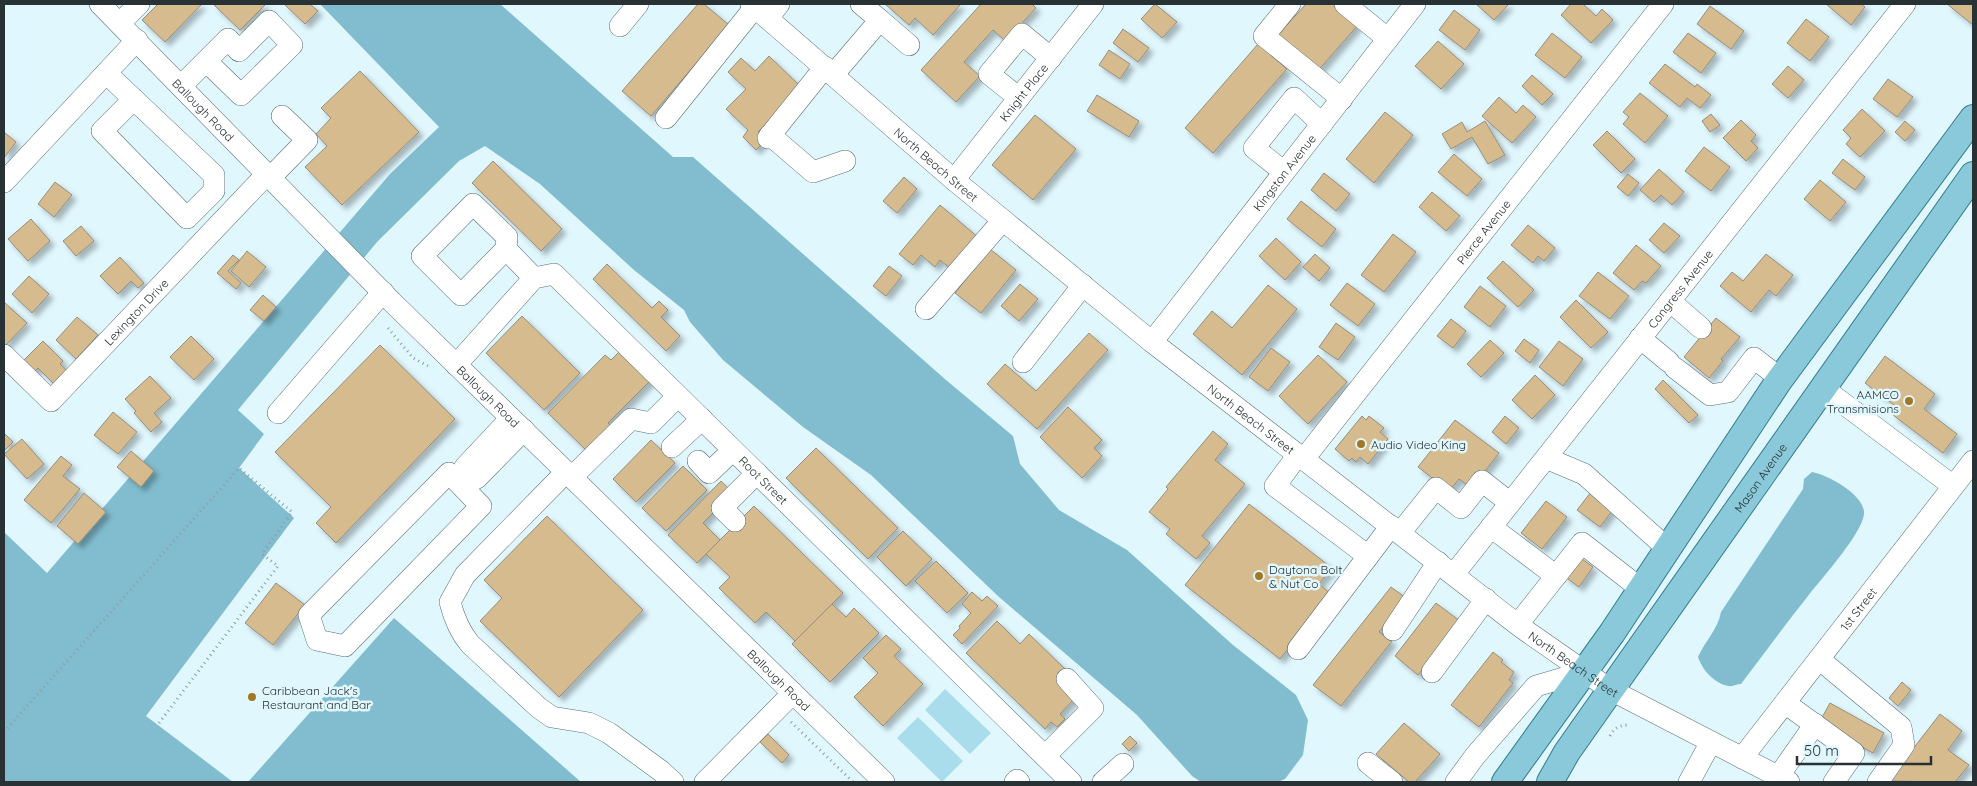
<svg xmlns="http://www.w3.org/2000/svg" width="1977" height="786" font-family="Quicksand,sans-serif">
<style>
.green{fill:#a9ddec}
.water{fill:#81bdcf}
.building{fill:#d5bb8e;stroke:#968d7c;filter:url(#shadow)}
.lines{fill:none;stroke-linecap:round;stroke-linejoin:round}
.minor-casing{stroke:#5a6e74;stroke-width:22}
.major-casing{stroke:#347c8e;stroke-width:28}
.path{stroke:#8c9da2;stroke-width:3;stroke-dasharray:1 4;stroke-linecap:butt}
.minor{stroke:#fff;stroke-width:21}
.major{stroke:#89c9d9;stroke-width:26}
.poi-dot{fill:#a07826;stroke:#e0f7fe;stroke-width:2}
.labels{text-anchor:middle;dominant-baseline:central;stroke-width:5;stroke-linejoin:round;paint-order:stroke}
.street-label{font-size:12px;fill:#283134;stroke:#e0f7fe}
.poi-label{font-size:12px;fill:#283134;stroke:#e0f7fe;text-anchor:start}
</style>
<defs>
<filter id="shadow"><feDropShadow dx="4.5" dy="4.5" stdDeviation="2.5" flood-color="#0004"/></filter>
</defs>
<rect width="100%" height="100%" fill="#e0f7fe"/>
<g class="green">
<path d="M945,689L991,733L970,754L925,710Z"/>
<path d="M918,717L963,761L942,782L897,738Z"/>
</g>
<g class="water">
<path d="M320,4H500L673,157H693L946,380L1013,436L1020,464L1059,510L1127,550L1233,645L1296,695L1308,720L1303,755L1285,779L1278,782H1201L1192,776L1137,715L999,597L871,475L803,427L723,360L690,322L684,310L634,270L540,184L485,146L459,161L377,242L238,410L264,434L239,468L294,518L146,716L233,782H4V532L47,573L390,174L439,127Z"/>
<path d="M1812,472C1828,475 1863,494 1864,512C1865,531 1820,580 1808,596C1785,625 1763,655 1741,684C1737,684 1732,687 1729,686C1714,684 1702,669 1698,657C1705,641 1718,629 1721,612L1803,489L1804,479Z"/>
<path d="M394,618L581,782H248Z"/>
</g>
<g class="building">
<path d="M158,4H202L165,42L142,20Z"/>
<path d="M213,4H266L240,30Z"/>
<path d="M284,4H310L318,11L305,24Z"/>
<path d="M698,4H704L729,25L651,116L622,91Z"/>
<path d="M885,4H961L933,35L915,18L909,25Z"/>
<path d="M981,4H1032L1036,8L1005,41L993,30L964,62L980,76L956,102L921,70Z"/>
<path d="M1155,4L1177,22L1162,38L1141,19Z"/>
<path d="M1306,4H1334L1358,25L1316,73L1275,38Z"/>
<path d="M1476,4H1509L1494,20Z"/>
<path d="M1571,4H1583L1596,16L1602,9L1613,20L1591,43L1561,15Z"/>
<path d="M1826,4H1861L1865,7L1851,25Z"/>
<path d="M1947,4H1973V25Z"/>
<path d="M1710,6L1744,31L1731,49L1697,24Z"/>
<path d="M1454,10L1480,30L1465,50L1439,30Z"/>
<path d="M1806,19L1829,37L1810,61L1787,43Z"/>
<path d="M1123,29L1149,48L1138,62L1113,43Z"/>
<path d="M1552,33L1582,57L1565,78L1535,55Z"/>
<path d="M1688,33L1716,53L1701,73L1673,52Z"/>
<path d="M1438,41L1464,64L1441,89L1415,66Z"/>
<path d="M1258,44L1287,69L1213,153L1185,128Z"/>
<path d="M1109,50L1130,64L1120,79L1099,65Z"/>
<path d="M769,56L801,87L758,132L766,140L756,150L743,137L748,130L726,109L746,89L728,72L741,58L755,71Z"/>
<path d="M1665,64L1695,87L1697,84L1711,95L1700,108L1687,98L1680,107L1649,83Z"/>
<path d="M1788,66L1804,80L1788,98L1772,84Z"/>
<path d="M360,71L419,132L342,205L305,167L327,146L316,134L331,118L321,108Z"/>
<path d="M1532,75L1553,94L1542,105L1522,86Z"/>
<path d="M1888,79L1913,97L1897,117L1873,99Z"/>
<path d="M1640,93L1668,116L1645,143L1623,124L1629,117L1623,112Z"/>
<path d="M1097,95L1139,121L1129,137L1087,111Z"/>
<path d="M1499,97L1516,113L1523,105L1536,117L1512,143L1482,116Z"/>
<path d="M1862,109L1885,131L1860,157L1846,144L1851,138L1843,130Z"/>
<path d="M1385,112L1413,135L1374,183L1346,159Z"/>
<path d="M1711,114L1720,125L1710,132L1702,121Z"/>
<path d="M1035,115L1076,149L1033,200L992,165Z"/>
<path d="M1741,120L1756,135L1751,141L1758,148L1746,161L1723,138Z"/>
<path d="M1485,121L1505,155L1488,164L1472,137L1451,149L1442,134L1462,122L1467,132Z"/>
<path d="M1905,121L1915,130L1905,141L1895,132Z"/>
<path d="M1607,131L1635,159L1621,173L1593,145Z"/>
<path d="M4,132L16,142L4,158Z"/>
<path d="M1704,147L1730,167L1711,191L1685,171Z"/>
<path d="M1454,154L1482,179L1467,196L1438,172Z"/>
<path d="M1843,159L1865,177L1855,190L1832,173Z"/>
<path d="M493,161L562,229L541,251L472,183Z"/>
<path d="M1659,169L1684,192L1672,205L1661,195L1654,202L1640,190Z"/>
<path d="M1324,173L1350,194L1336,211L1311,190Z"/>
<path d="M1628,174L1639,183L1628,196L1617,187Z"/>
<path d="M904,177L917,189L897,213L883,201Z"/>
<path d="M1820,180L1846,202L1830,221L1804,199Z"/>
<path d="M55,182L72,195L54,217L38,204Z"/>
<path d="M1432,192L1460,216L1446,231L1419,207Z"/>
<path d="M1301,201L1336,229L1322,247L1287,219Z"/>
<path d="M940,205L979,238L952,270L940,260L935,267L921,255L913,265L899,254Z"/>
<path d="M31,219L50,241L28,261L8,239Z"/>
<path d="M1664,223L1680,236L1664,253L1649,240Z"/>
<path d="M1528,225L1555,248L1544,261L1538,256L1533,263L1511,245Z"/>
<path d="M81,226L94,241L76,256L63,241Z"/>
<path d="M1393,234L1416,252L1384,292L1361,275Z"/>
<path d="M1276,238L1301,262L1285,280L1259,256Z"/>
<path d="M1636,245L1661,266L1646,283L1642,281L1634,290L1613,273Z"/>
<path d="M990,249L1016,270L981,313L955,293Z"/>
<path d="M247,251L266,267L249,287L231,271Z"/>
<path d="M1315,254L1330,268L1319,281L1303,267Z"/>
<path d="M1766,254L1793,275L1776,296L1769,290L1751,312L1720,286L1732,272L1743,281Z"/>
<path d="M233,255L239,260L228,271L241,283L236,289L217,273Z"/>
<path d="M120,257L144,283L138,288L131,281L118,294L100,276Z"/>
<path d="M1503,261L1534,290L1518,307L1487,278Z"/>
<path d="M607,264L652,308L659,301L668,310L661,317L680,336L666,351L593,279Z"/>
<path d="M889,266L902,276L886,296L873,286Z"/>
<path d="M1598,272L1629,296L1610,319L1579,296Z"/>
<path d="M29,276L49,294L32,313L12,294Z"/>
<path d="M1347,283L1375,304L1358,326L1330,305Z"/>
<path d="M1020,284L1038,299L1019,321L1001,306Z"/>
<path d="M1268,285L1297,309L1242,375L1193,334L1212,311L1232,328Z"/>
<path d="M1480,286L1506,306L1490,327L1464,307Z"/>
<path d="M263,295L276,307L264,321L250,310Z"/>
<path d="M1576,300L1608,332L1591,348L1560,317Z"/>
<path d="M4,302L27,323L4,347Z"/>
<path d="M522,316L580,373L544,410L486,353Z"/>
<path d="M77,317L98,335L76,359L56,340Z"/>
<path d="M1716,318L1740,337L1721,359L1723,361L1709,378L1684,357Z"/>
<path d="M1451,319L1466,331L1453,348L1437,336Z"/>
<path d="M1336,323L1355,337L1338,360L1319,347Z"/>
<path d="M1089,333L1108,350L1037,429L987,384L1005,364L1036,391Z"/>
<path d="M191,336L214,359L194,380L170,357Z"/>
<path d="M1524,339L1539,350L1530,363L1515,351Z"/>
<path d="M1490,340L1504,353L1481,377L1467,364Z"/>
<path d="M43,341L63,361L60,364L73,376L59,389L38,368L34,372L23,361Z"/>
<path d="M1559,341L1583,359L1563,386L1539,367Z"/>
<path d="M380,345L455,419L336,543L316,523L331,507L275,452Z"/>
<path d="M1271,348L1290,362L1268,391L1249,377Z"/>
<path d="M622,349L652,379L608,423L613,428L589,453L548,413L605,355L611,360Z"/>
<path d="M1318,355L1347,382L1308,424L1279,396Z"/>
<path d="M1885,356L1935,394L1924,409L1957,434L1943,453L1893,415L1898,408L1865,383Z"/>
<path d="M1535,375L1555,395L1532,419L1512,400Z"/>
<path d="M150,376L171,398L154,413L162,422L151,432L134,413L136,411L125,399Z"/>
<path d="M1663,380L1698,415L1689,423L1655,389Z"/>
<path d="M1068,407L1102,440L1094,448L1102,456L1082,478L1040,437Z"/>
<path d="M113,412L137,432L118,454L94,435Z"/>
<path d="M1362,416L1366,420L1369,416L1384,428L1380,432L1388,439L1368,464L1360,457L1356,462L1352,458L1349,461L1335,449Z"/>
<path d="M1505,416L1519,428L1506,444L1492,432Z"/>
<path d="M1455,420L1499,453L1479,479L1466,484L1459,479L1449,491L1418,467Z"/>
<path d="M1213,431L1228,444L1215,460L1245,484L1202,536L1210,543L1196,559L1166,534L1170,529L1149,512L1168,489L1166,487Z"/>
<path d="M4,433L13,442L4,451Z"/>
<path d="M22,439L44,464L27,479L4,454Z"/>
<path d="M651,440L675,463L636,502L613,479Z"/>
<path d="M816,448L898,528L868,559L786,478Z"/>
<path d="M131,451L154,471L141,487L117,467Z"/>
<path d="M61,456L72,465L63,476L80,489L51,523L24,500Z"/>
<path d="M683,466L707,490L666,531L642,508Z"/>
<path d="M721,481L733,493L703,523L720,540L697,563L668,535Z"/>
<path d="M1591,492L1613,510L1600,527L1577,510Z"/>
<path d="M84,493L106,512L78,544L57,526Z"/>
<path d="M1546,501L1567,517L1542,549L1521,533Z"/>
<path d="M1249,504L1332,568L1319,584L1331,594L1280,659L1185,585Z"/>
<path d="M754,506L843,593L795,641L766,612L755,623L719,588L730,577L706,554Z"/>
<path d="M547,516L643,610L559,697L480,621L502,598L484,580Z"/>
<path d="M903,531L932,559L906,586L877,557Z"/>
<path d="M1578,556L1593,567L1579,587L1564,576Z"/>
<path d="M936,561L968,593L947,613L915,581Z"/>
<path d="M276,583L305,605L273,645L245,623Z"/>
<path d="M1391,587L1406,598L1379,632L1392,641L1341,706L1313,685Z"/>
<path d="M972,592L982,601L987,596L998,606L962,644L953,635L960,628L959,626L971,613L962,604Z"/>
<path d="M1436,603L1460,621L1418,675L1395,656Z"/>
<path d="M832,604L846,617L854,608L879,633L830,682L792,644Z"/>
<path d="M997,621L1020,644L1029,634L1066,670L1056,680L1075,698L1060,714L1065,719L1057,727L1051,722L1045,729L966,653Z"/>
<path d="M886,635L901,649L894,656L923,684L883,726L854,697L878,673L863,658Z"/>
<path d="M1493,652L1503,660L1501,662L1514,672L1509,680L1513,683L1479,727L1451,705Z"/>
<path d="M1902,682L1911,690L1898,706L1889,698Z"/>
<path d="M1830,703L1884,733L1873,753L1819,723Z"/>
<path d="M1940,714L1962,731L1948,750L1969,765L1955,782L1888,781Z"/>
<path d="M1404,723L1440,754L1415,782H1409L1376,754Z"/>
<path d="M768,734L789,755L782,763L760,742Z"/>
<path d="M1130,736L1137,743L1129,751L1122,744Z"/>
</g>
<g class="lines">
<g class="minor-casing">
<g id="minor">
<path id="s1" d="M100,4L392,302L884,782"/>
<path id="s2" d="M751,4L954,180L1152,342L1522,628L1611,690L1789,782"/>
<path d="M861,4L880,20"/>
<path d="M1290,4L1264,36L1342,99"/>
<path d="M1345,4L1388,39"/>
<path d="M768,18L779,4"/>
<path d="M120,23L139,4"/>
<path d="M620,26L638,4"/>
<path d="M106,73L214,175V191L187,218L102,131L134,99"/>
<path d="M833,75L880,20L909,45"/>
<path d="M181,86L228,39L239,51L269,21L292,45L241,95L206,61"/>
<path d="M1019,98L989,74L1022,34L1051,58"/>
<path d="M666,118L755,7"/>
<path d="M770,135L813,172L845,161"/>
<path d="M768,138L825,67"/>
<path d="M1284,172L1254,148L1294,98L1322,124"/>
<path d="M270,178L307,140L282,116"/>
<path id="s3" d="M954,180L1093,4"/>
<path d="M4,182L137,40"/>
<path d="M506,249L507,237L473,204L422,256L461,295L506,249L534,278"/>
<path d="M1670,301L1701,328"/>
<path d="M926,309L1003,220"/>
<path d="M1640,338L1669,362"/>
<path id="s4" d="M1152,342L1415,4"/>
<path id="s5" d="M4,355L51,401L267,174"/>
<path d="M1023,362L1083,285"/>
<path id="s6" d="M456,365L534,278L554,274L1071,782"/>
<path d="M1675,368L1710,395L1728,392L1754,358L1781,379"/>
<path d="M1823,388L1953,486"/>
<path d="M278,413L383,292"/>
<path d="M672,447L702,419"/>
<path d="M1298,455L1275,486L1368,556"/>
<path d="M1546,458L1584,474L1668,549"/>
<path id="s7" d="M1303,460L1663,4"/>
<path d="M698,461L709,473L733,450"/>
<path d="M566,472L465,575L450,602C454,618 459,631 470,644L539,708L552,717L589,723L609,733L661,771L673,782"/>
<path d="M449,473L481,506L345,646L317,640L309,615Z"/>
<path d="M572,477L631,419L651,423L678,396"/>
<path d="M463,486L465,467L511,418"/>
<path d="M463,486L477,478L524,430"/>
<path d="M735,521L722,508L757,473"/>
<path d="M1491,527L1556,576"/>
<path d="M1400,533L1436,488L1461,508L1482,481L1510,503"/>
<path id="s8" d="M1454,574L1905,4"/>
<path d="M1518,624L1582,543L1641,589"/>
<path d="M1393,630L1438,562"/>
<path d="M1298,649L1391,526"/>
<path d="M1819,659L1901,727L1904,745L1878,782"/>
<path d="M1432,672L1486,599"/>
<path d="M1785,703L1854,753L1834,782"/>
<path d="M1045,756L1093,708L1067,679"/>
<path id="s9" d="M1742,758L1973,461"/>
<path d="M1368,763L1392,782"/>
<path d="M1778,777L1815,724"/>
<path d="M705,782L793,693"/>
<path d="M1015,782L1017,780L1019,782"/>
<path d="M1103,782L1123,764"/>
<path d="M1456,782L1475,756L1536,686L1584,672"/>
<path d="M1689,782L1711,742"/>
</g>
</g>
<g class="major-casing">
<g id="major">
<path d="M1505,782L1612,633L1778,382L1973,118"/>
<path id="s10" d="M1550,782L1567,752L1973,175"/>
</g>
</g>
<g class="path">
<path d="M388,328L413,358L430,367"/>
<path d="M791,722L853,782"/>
<path d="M4,732L239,468L292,512L262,554L278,566L159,723"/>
<path d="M1610,736C1614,728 1618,726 1627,725"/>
</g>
<use href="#minor" class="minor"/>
<use href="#major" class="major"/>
</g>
<g class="poi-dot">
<circle cx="1909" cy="401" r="5"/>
<circle cx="1361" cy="444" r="5"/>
<circle cx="1259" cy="576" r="5"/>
<circle cx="252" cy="697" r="5"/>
</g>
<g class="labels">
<g class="street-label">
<text stroke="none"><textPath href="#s3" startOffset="112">Knight Place</textPath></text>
<text stroke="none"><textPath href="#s1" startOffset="148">Ballough Road</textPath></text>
<text stroke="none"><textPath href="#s2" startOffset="245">North Beach Street</textPath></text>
<text stroke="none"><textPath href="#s4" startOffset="215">Kingston Avenue</textPath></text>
<text stroke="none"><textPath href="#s7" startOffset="291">Pierce Avenue</textPath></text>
<text stroke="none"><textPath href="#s8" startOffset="364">Congress Avenue</textPath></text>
<text stroke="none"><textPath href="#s5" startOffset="189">Lexington Drive</textPath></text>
<text stroke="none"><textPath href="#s1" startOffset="552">Ballough Road</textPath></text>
<text stroke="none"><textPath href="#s2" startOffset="650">North Beach Street</textPath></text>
<text stroke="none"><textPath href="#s10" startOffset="370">Mason Avenue</textPath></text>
<text stroke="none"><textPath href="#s6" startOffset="431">Root Street</textPath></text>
<text stroke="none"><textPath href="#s9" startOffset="189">1st Street</textPath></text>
<text stroke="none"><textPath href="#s2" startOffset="1055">North Beach Street</textPath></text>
<text stroke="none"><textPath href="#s1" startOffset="958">Ballough Road</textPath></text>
</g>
<g class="poi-label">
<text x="1899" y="394" text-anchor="end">AAMCO<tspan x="1899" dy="14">Transmisions</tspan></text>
<text x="1371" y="444">Audio Video King</text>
<text x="1269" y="569">Daytona Bolt<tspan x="1269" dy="14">&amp; Nut Co</tspan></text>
<text x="262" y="690">Caribbean Jack's<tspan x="262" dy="14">Restaurant and Bar</tspan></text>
</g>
</g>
<rect width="1977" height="786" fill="none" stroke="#283134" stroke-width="10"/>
<path d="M1797 756v8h134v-8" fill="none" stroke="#283134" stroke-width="2.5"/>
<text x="1804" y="756" font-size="15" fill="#283134" stroke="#e0f7fe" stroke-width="4" paint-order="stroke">50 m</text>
</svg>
